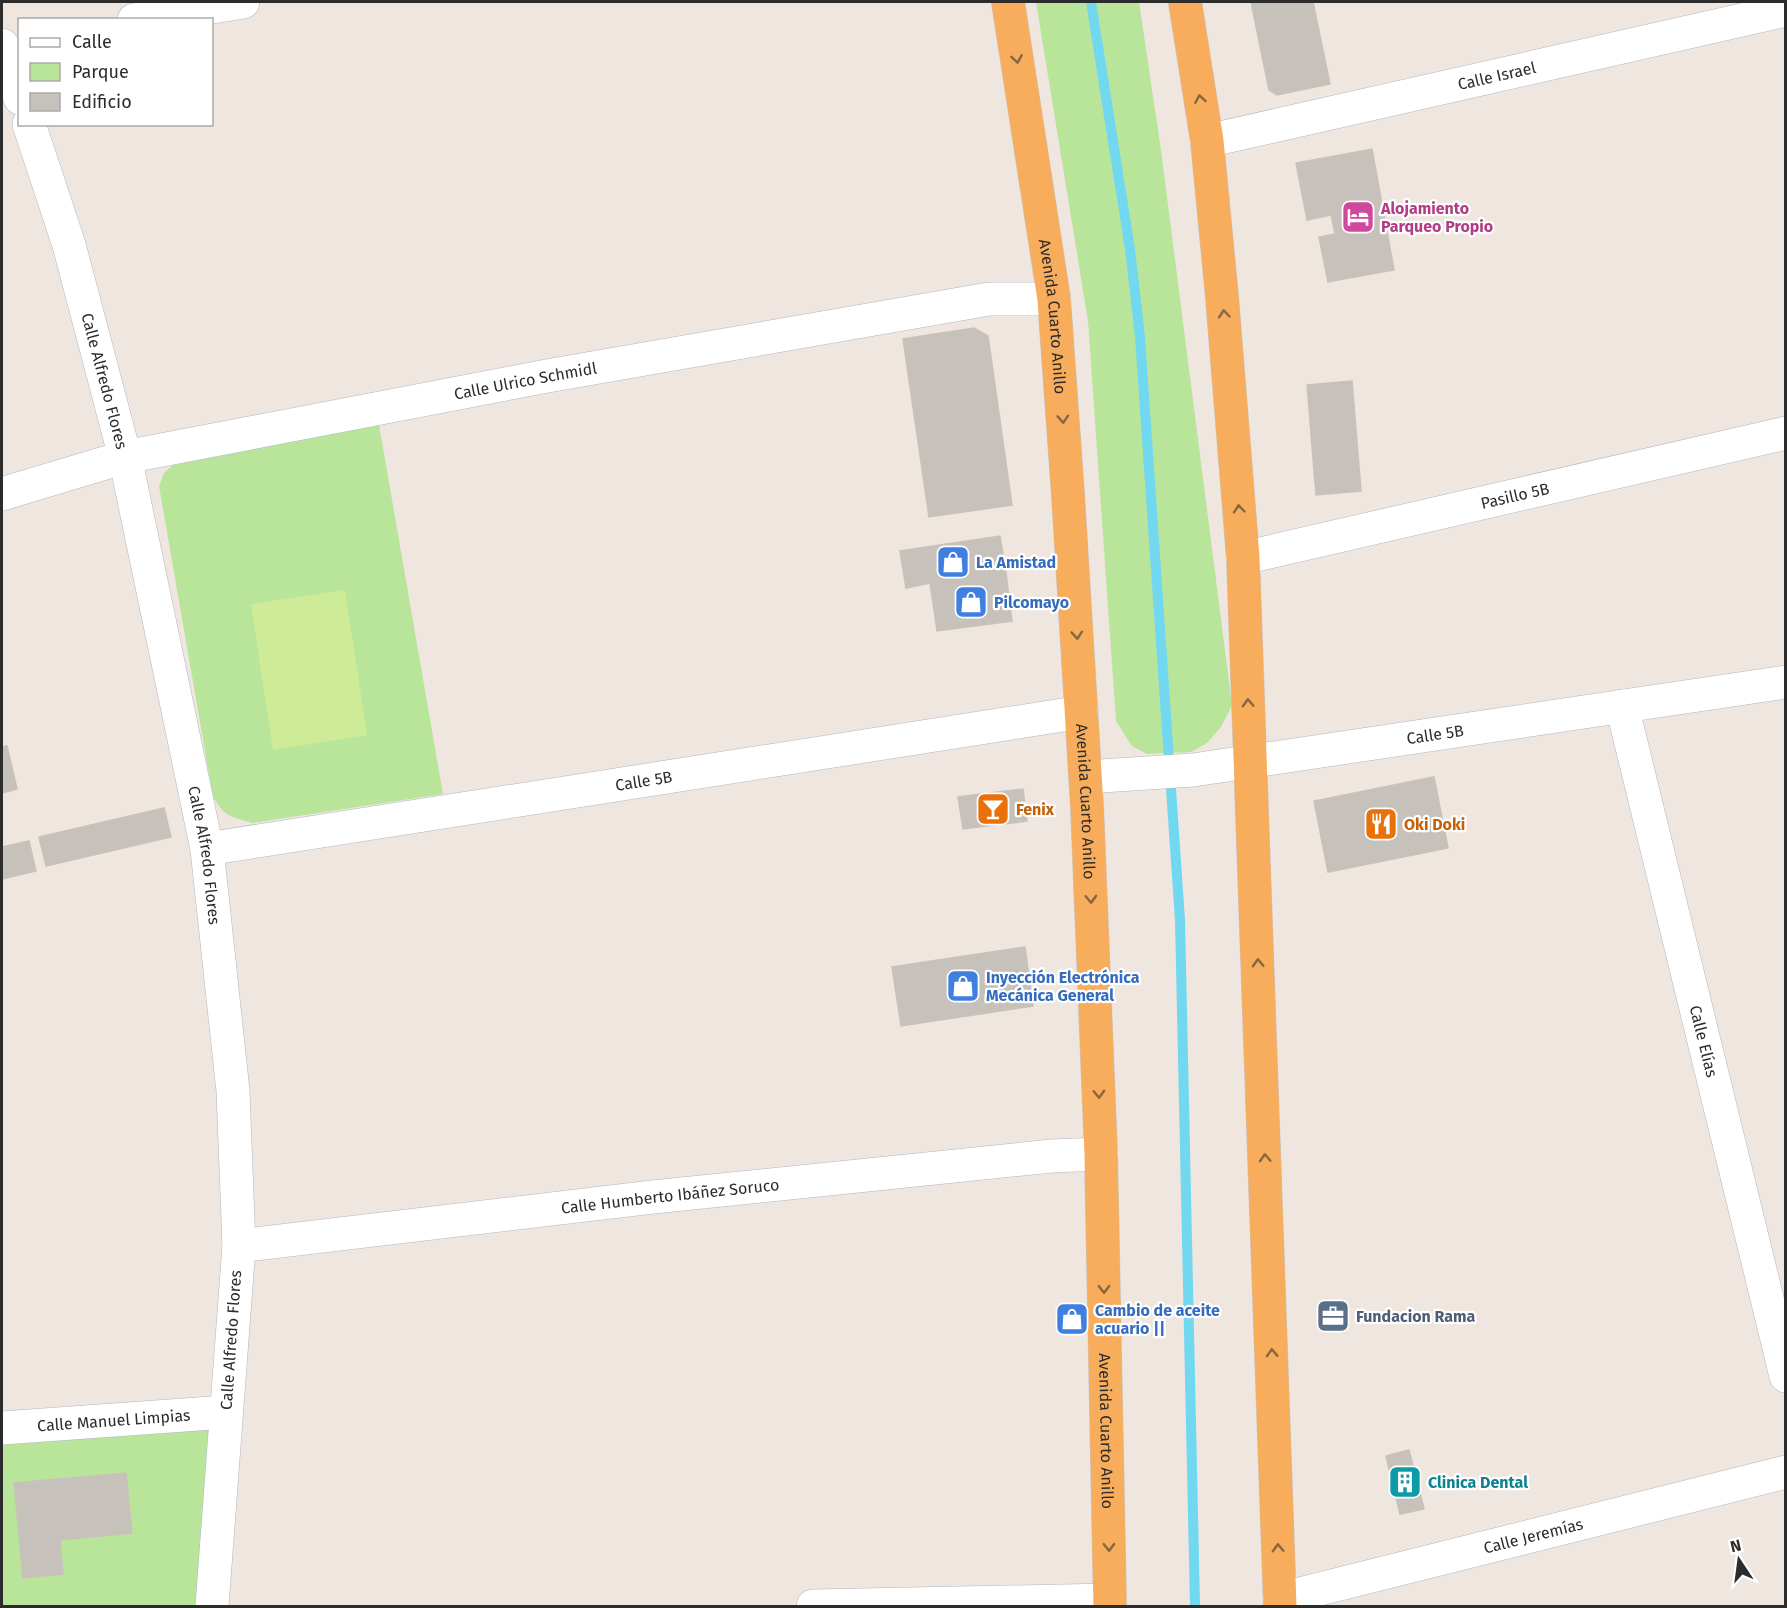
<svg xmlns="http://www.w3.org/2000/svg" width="1787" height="1608" font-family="'Fira Sans',sans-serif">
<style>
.green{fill:#b9e59b}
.pitch{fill:#ceec97}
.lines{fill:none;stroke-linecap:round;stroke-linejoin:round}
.stream{stroke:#71d8f0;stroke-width:10}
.building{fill:#c6c1ba;stroke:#cac2b8;stroke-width:1.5}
.minor-casing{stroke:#b2b6c0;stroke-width:34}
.trunk-casing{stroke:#c8c8c8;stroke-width:34}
.minor{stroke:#fff;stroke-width:33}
.trunk{stroke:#f8ad5c;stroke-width:33}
.oneway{stroke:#886642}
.labels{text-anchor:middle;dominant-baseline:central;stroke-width:4.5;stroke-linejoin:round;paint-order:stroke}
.street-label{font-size:16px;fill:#2c2c2c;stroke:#fff}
.hotel-label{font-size:16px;font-weight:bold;fill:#b23c85;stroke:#fff;text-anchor:start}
.shop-label{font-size:16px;font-weight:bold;fill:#366cbe;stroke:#fff;text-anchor:start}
.food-label{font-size:16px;font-weight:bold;fill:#c56008;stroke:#fff;text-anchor:start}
.service-label{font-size:16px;font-weight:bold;fill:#4e5e75;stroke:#fff;text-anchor:start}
.culture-label{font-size:16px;font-weight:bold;fill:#0d838f;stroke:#fff;text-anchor:start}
</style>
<rect width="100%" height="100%" fill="#eee6df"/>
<g class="green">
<path d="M1036,2H1139L1161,150L1232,705L1221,727L1207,743L1191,752L1147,754L1132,746L1116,721L1088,321Z"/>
<path d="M378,419L443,794L253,823C231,817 225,817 213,797L159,486L164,473L175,463Z"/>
<path d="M217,1420L198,1606H2V1441Z"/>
</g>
<path class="pitch" d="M345,590L367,735L273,750L251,604Z"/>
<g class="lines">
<path class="stream" d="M1091,2L1130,249L1140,337L1180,920L1195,1606"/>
</g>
<g class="building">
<path d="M1251,2H1313L1330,84L1277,95L1269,90Z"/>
<path d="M1372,149L1394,270L1328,282L1319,237L1335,234L1331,215L1307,220L1296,163Z"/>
<path d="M974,328L988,336L1012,505L929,517L903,339Z"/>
<path d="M1352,381L1361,491L1316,495L1307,385Z"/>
<path d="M1000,536L1006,573L930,583L906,588L900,551Z"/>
<path d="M1006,573L1012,621L937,631L930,583Z"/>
<path d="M7,746L17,789L2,793V747Z"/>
<path d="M1434,777L1448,848L1328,872L1314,801Z"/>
<path d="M1023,789L1027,821L963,829L958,797Z"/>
<path d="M164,808L171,837L46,866L39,837Z"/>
<path d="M29,841L36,871L2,879V847Z"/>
<path d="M1025,947L1033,1006L901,1026L892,967Z"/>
<path d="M1409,1450L1424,1509L1400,1514L1386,1456Z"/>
<path d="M126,1473L132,1533L60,1540L63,1574L23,1578L14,1483Z"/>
</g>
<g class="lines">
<g class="minor-casing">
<g id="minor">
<path d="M134,20L243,2"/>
<path d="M2,45L20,98"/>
<path id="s1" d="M29,124L69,245L125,457L207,849L233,1091L239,1246L212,1606"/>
<path id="s2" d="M1207,141L1786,10"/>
<path id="s3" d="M2,494L125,457L547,376L989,299H1054"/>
<path id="s4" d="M1243,558L1786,433"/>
<path id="s5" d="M1622,706L1786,1376"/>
<path id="s6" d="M1086,777L1193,770L1786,682"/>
<path id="s7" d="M207,849L1082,712"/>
<path id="s8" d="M239,1246L653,1197L1052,1156L1101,1154"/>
<path id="s9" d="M2,1428L226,1412"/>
<path id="s10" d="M1280,1599L1786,1472"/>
<path d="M813,1606L1110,1600"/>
</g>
</g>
<g class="trunk-casing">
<g id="trunk">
<path id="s11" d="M1008,2L1054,299L1068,495L1087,806L1101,1154L1110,1606"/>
<path d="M1185,2L1207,141L1222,297L1243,558L1280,1606"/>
</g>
</g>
<use href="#minor" class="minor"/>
<use href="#trunk" class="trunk"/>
</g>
<defs><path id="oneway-chevron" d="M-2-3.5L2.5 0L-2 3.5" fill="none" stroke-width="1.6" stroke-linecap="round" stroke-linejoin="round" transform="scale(1.5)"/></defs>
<g class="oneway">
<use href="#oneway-chevron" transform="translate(1017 59) rotate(81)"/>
<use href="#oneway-chevron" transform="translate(1200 99) rotate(-99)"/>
<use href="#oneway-chevron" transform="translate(1224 314) rotate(-95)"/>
<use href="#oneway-chevron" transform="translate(1063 419) rotate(86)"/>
<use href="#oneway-chevron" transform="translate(1239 509) rotate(-95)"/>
<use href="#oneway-chevron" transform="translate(1077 635) rotate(86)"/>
<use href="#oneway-chevron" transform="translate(1248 703) rotate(-92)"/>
<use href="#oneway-chevron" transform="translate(1091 899) rotate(88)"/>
<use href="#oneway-chevron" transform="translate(1258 963) rotate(-92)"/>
<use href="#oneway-chevron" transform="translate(1099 1094) rotate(88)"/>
<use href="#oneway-chevron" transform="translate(1265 1158) rotate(-92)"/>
<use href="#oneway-chevron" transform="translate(1104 1289) rotate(89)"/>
<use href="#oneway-chevron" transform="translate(1272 1353) rotate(-92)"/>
<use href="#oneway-chevron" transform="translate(1109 1547) rotate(89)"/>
<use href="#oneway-chevron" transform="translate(1278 1548) rotate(-92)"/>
</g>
<defs>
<g id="hotel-square" transform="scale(1.725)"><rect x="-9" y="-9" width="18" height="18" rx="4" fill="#d1479c" stroke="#fff"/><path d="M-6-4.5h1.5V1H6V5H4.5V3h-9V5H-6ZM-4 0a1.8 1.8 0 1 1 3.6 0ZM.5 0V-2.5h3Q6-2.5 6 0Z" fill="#fff"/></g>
<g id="shop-square" transform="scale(1.725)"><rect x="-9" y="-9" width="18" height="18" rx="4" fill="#3f7fe0" stroke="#fff"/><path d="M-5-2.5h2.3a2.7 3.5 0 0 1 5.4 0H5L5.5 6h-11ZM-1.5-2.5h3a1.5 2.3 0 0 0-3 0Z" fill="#fff"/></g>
<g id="bar-square" transform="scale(1.725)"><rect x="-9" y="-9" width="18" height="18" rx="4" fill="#e8710a" stroke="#fff"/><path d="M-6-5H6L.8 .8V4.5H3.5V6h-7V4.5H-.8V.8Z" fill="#fff"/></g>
<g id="restaurant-square" transform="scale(1.725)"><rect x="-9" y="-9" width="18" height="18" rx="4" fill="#e8710a" stroke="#fff"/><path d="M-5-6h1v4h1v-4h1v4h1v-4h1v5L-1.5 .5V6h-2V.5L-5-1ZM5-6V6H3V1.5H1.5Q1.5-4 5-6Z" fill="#fff"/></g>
<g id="office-square" transform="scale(1.725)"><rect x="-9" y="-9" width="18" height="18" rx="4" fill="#5c6f8a" stroke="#fff"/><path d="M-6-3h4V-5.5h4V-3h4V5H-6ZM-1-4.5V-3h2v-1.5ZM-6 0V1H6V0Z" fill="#fff"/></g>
<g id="building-square" transform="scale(1.725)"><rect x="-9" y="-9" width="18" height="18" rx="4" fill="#0f9aa8" stroke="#fff"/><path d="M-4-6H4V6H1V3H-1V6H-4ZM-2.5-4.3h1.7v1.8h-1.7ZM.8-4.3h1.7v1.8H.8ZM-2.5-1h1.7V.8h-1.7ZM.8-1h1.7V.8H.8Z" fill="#fff"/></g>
</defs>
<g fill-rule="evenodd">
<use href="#hotel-square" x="1358" y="217"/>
<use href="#shop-square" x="953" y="562"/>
<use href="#shop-square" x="971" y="602"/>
<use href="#bar-square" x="993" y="809"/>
<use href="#restaurant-square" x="1381" y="824"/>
<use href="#shop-square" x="963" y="986"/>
<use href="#office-square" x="1333" y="1316"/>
<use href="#shop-square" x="1072" y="1319"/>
<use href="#building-square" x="1405" y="1482"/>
</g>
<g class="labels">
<g class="street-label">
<text stroke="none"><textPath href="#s2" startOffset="297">Calle Israel</textPath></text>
<text stroke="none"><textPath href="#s11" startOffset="318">Avenida Cuarto Anillo</textPath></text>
<text stroke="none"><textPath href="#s1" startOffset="268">Calle Alfredo Flores</textPath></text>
<text stroke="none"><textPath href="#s3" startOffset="536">Calle Ulrico Schmidl</textPath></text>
<text stroke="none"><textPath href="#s4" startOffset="279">Pasillo 5B</textPath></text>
<text stroke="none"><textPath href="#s6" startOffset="352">Calle 5B</textPath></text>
<text stroke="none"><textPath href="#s7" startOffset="442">Calle 5B</textPath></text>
<text stroke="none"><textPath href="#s11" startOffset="804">Avenida Cuarto Anillo</textPath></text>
<text stroke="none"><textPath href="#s1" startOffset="753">Calle Alfredo Flores</textPath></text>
<text stroke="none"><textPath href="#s5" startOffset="345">Calle Elías</textPath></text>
<text stroke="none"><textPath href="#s8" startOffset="434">Calle Humberto Ibáñez Soruco</textPath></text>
<text transform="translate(231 1340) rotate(-86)">Calle Alfredo Flores</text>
<text stroke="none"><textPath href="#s9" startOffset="112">Calle Manuel Limpias</textPath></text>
<text stroke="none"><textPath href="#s11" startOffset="1434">Avenida Cuarto Anillo</textPath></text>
<text stroke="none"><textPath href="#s10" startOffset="261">Calle Jeremías</textPath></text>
</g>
<g class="hotel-label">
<text x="1381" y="208">Alojamiento<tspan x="1381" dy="18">Parqueo Propio</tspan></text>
</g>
<g class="shop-label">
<text x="976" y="562">La Amistad</text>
<text x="994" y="602">Pilcomayo</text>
<text x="986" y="977">Inyección Electrónica<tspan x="986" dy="18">Mecánica General</tspan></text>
<text x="1095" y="1310">Cambio de aceite<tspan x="1095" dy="18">acuario ||</tspan></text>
</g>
<g class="food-label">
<text x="1016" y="809">Fenix</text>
<text x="1404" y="824">Oki Doki</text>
</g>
<g class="service-label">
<text x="1356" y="1316">Fundacion Rama</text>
</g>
<g class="culture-label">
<text x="1428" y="1482">Clinica Dental</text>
</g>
</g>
<rect width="1787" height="1608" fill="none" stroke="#2c2c2c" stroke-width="6"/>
<rect x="18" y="18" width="195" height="108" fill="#ffffff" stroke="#ababab" stroke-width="1.5"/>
<rect x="30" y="38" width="30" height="9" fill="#ffffff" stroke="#ababab" stroke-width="1.5"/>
<text x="72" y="48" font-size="18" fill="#2c2c2c">Calle</text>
<rect x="30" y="63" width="30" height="18" fill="#b9e59b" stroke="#ababab" stroke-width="1.5"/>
<text x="72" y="78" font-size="18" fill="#2c2c2c">Parque</text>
<rect x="30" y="93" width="30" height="18" fill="#c6c1ba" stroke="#ababab" stroke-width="1.5"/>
<text x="72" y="108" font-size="18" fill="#2c2c2c">Edificio</text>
<g transform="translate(1739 1560) rotate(347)" stroke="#ffffff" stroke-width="4.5" paint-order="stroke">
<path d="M0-4.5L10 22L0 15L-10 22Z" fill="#2c2c2c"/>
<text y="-9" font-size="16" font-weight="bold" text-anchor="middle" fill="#2c2c2c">N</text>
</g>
</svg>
